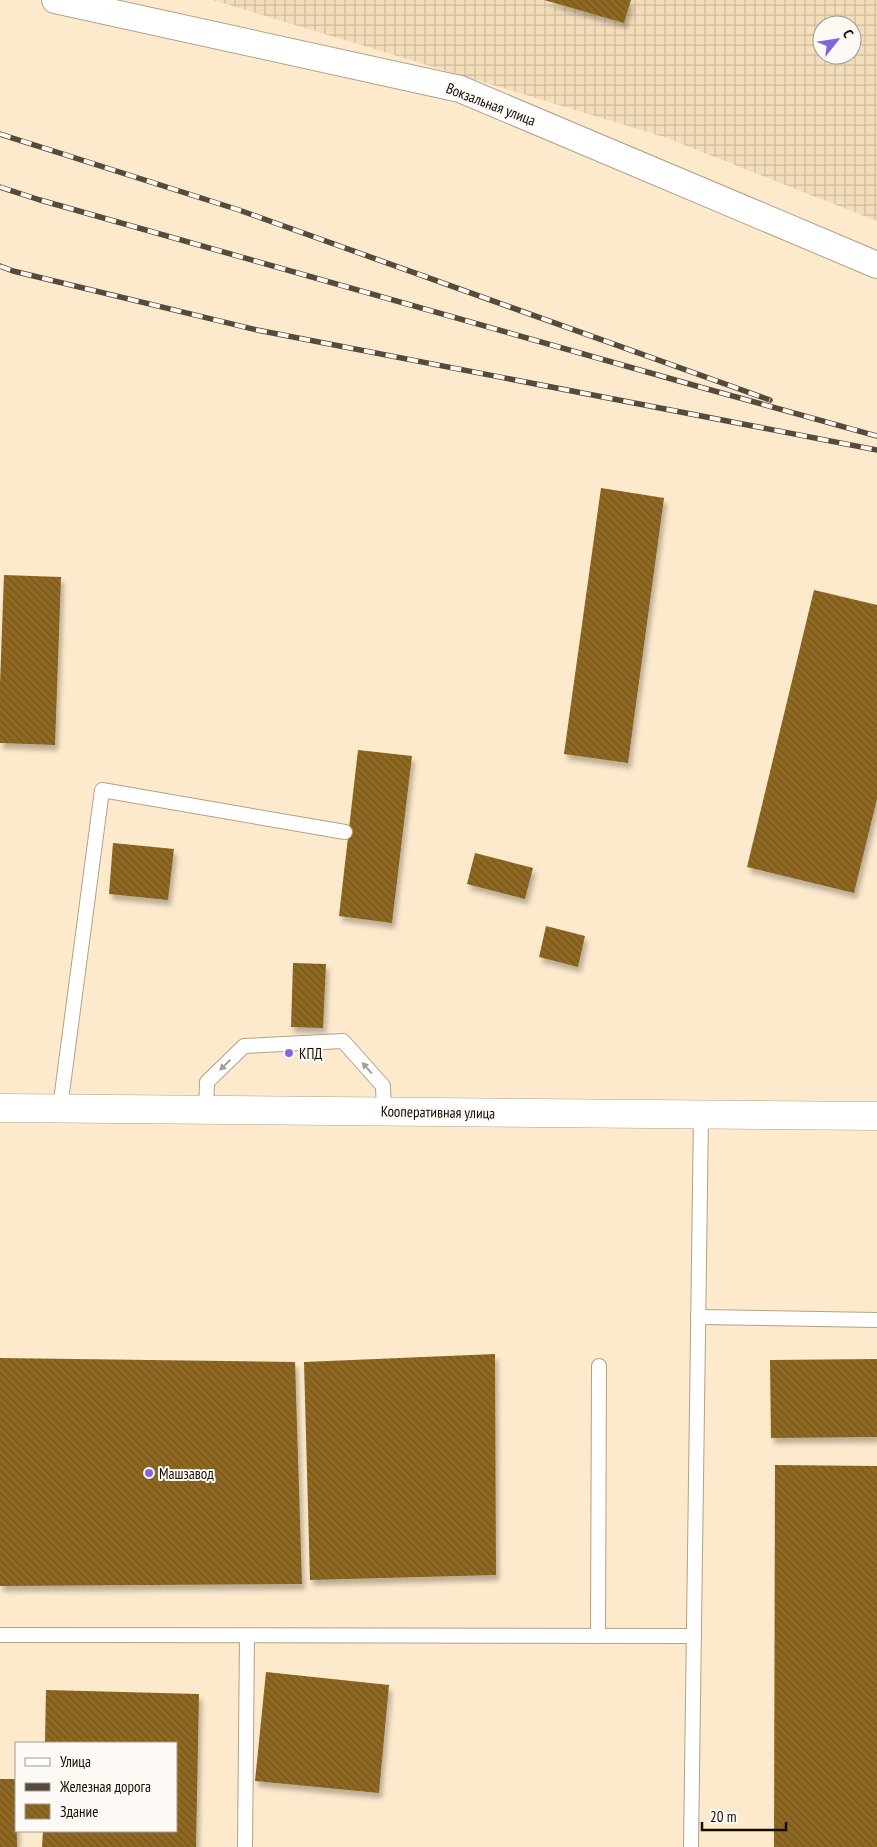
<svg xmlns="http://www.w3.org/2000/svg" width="877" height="1847" font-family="'PT Sans Narrow',sans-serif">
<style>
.industrial{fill:url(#industrial-grid);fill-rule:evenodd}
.building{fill:url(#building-back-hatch);filter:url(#shadow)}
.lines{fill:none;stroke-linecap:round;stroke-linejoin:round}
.service-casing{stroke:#b2a186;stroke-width:16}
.minor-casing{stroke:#b2a186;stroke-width:28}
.secondary-casing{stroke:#b2a186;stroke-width:29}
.service{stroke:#fff;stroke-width:14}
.minor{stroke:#fff;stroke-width:26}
.secondary{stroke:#fff;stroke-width:28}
.rail-casing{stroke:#554b3d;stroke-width:5.5}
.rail{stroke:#fdf9f4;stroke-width:4;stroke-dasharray:11;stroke-linecap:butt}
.oneway{fill:#a19f9b}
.poi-dot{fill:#7e67e2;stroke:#fdf9f4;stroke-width:2}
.labels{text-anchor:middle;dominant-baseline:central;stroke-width:4;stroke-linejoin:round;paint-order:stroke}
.street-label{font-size:15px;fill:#140e05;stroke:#fdf9f4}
.poi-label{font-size:15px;fill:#140e05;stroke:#fdf9f4;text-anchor:start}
</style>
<defs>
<pattern id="industrial-grid" width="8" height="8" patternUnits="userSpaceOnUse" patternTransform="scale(1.25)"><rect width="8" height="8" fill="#f3ddba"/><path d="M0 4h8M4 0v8" fill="none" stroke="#cfbc9e"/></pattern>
<pattern id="building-back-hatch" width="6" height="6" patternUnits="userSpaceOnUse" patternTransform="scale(1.25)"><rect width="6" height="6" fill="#8f6924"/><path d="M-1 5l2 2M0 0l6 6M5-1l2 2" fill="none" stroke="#74551d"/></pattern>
<filter id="shadow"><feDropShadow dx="3" dy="5.5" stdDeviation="2.5" flood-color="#0004"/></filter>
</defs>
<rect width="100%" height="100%" fill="#fdeacd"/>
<path class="industrial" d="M213,0H877V221L664,137ZM822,25H852V55H822Z"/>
<g class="building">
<path d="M544,0H631L624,23Z"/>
<path d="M601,488L664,498L628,763L564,754Z"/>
<path d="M4,575L61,577L55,745L0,743V684Z"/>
<path d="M814,590L877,605V799L854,893L747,867Z"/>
<path d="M358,750L412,756L392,923L339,916Z"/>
<path d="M113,843L174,849L168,900L109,894Z"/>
<path d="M475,853L533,868L525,899L467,884Z"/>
<path d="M546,926L585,936L578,967L539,957Z"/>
<path d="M293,963L326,964L323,1028L291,1027Z"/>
<path d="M495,1354L496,1575L310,1580L304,1362Z"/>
<path d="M0,1358L295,1362L302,1584L0,1586Z"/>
<path d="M877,1359V1437L771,1438L770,1360Z"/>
<path d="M775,1465L877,1466V1847H774Z"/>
<path d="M266,1672L389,1685L379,1793L255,1781Z"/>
<path d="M46,1690L199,1694L196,1847H42L43,1831H176V1743H45Z"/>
<path d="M0,1779H16L17,1847H0Z"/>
</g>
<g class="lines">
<g class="service-casing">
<g id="service">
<path d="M60,1108L102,790L345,832"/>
<path d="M206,1110L207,1082L244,1046L343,1041L383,1086L384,1111"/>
<path d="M698,1317L877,1320"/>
<path d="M0,1635L694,1636"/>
<path d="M598,1636L599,1366"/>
<path d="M245,1847L247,1636"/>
<path d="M691,1847L701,1114"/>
</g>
</g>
<g class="minor-casing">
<path id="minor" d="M55,0L460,89L877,265"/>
</g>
<g class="secondary-casing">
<path id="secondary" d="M0,1108L877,1116"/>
</g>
<use href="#service" class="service"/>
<use href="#minor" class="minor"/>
<use href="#secondary" class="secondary"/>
<g class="rail-casing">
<g id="rail">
<path d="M0,134L239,210L770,400"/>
<path d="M0,187L40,200L700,387L877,436"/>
<path d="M0,266L13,271L257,330L877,450"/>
</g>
</g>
<use href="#rail" class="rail"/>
</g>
<defs><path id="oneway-solid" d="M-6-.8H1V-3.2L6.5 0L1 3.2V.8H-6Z" transform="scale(1.25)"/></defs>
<g class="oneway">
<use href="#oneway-solid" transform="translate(225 1065) rotate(136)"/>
<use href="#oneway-solid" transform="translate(367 1068) rotate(-131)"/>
</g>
<g class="poi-dot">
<circle cx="289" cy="1053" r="5"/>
<circle cx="149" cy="1473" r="5"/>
</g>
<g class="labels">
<g class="street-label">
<text transform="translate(491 104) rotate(21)">Вокзальная улица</text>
<text transform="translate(438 1112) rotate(1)">Кооперативная улица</text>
</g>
<g class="poi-label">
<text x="299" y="1053">КПД</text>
<text x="159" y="1473">Машзавод</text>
</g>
</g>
<rect x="15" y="1742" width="162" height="90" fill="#fdf9f4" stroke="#a09b94"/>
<rect x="25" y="1758" width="25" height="8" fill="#ffffff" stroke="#a09b94"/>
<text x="60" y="1767" font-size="15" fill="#140e05">Улица</text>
<rect x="25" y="1783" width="25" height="8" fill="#554b3d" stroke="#a09b94"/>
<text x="60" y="1792" font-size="15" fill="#140e05">Железная дорога</text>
<rect x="25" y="1804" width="25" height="15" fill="url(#building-back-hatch)" stroke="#a09b94"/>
<text x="60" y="1817" font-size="15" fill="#140e05">Здание</text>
<g transform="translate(837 40) rotate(60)"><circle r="24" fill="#fdf9f4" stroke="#a09b94"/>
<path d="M0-4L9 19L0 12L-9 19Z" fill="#7e67e2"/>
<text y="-8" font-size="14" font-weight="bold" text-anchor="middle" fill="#140e05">С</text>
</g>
<path d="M702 1822v8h84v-8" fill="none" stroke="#140e05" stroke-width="2.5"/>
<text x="710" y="1822" font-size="15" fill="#140e05" stroke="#fdf9f4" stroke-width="4" paint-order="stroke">20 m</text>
</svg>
